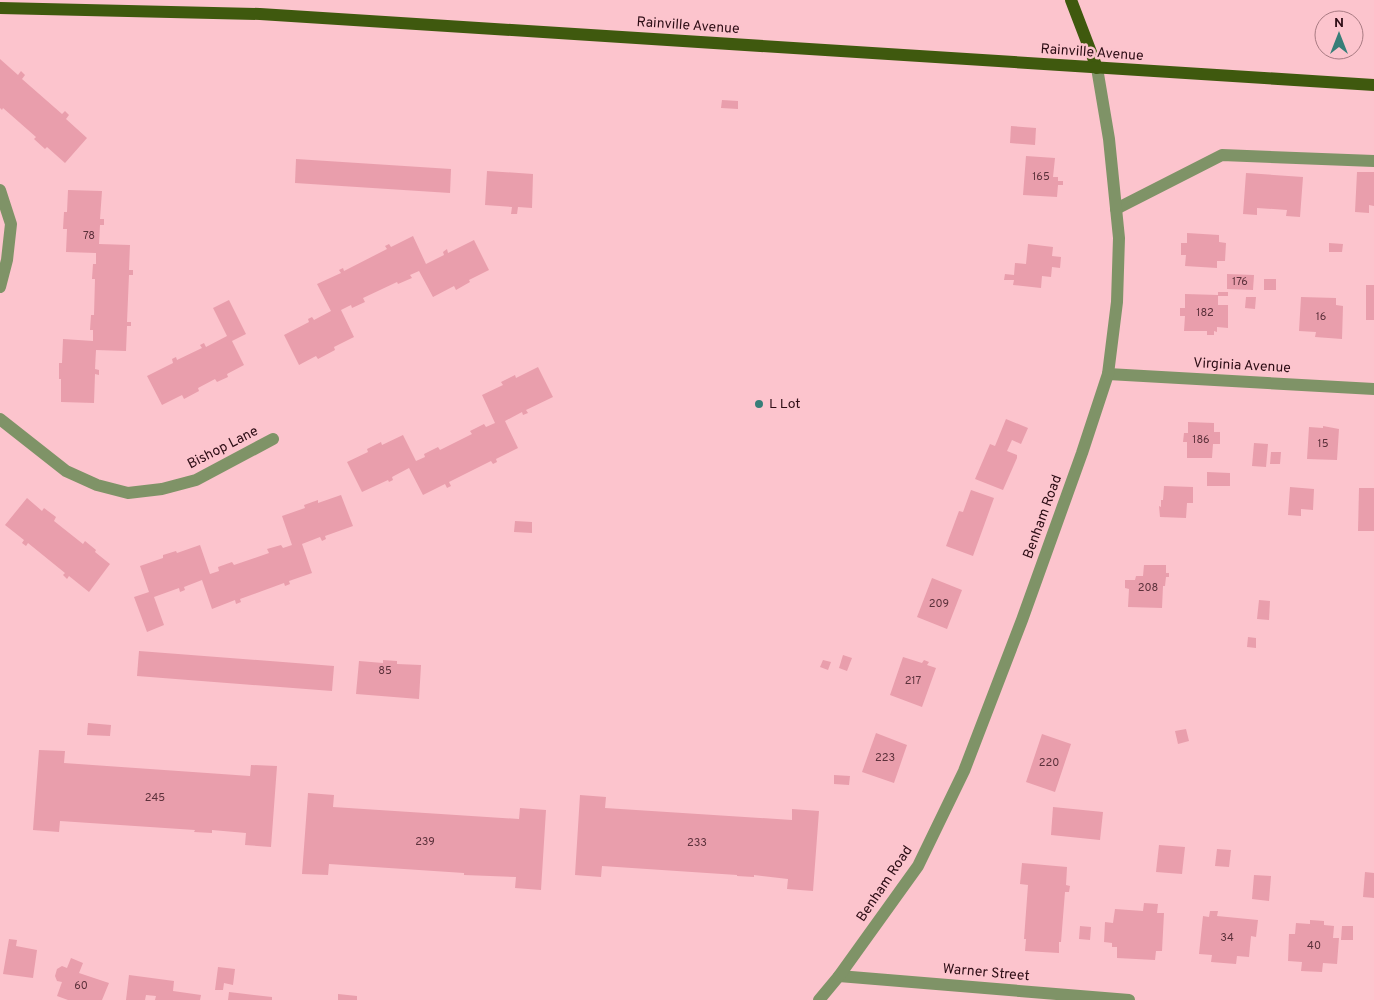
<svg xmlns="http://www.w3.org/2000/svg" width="1374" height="1000" font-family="Overpass,sans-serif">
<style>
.building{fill:#e99eac}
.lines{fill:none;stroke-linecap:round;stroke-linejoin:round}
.minor{stroke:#7f9367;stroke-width:12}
.major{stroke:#3f590e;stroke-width:12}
.poi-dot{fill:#377e78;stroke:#fcc4cd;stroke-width:2}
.labels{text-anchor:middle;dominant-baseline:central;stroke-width:5;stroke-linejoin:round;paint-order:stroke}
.number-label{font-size:11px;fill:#5c313b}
.street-label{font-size:14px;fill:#2d0d15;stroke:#fcc4cd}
.poi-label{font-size:14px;fill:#2d0d15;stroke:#fcc4cd;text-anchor:start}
</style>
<rect width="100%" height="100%" fill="#fcc4cd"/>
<g class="building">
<path d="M0,59L18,75L21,71L25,75L22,79L62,114L65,111L69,115L66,119L87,138L65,163L47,147L45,149L34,139L36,137L3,108L2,110L0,108Z"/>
<path d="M722,100L738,101V109L721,108Z"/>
<path d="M1011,126L1036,128L1035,145L1010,143Z"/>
<path d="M1026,156L1055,158L1053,177H1058V181H1063V185H1058L1057,197L1023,195Z"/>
<path d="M296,159L451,169L450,193L295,183Z"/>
<path d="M487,171L533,174L532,208L518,207L517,214H511L512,207L485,205Z"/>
<path d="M1357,172H1374V206L1369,205V213L1355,212Z"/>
<path d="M1246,173L1303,177L1300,217L1286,216L1287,210L1257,208V215L1243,214Z"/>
<path d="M68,190L102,191L100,219H104V225H100L99,244L130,245L129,270H133V275H129L127,322H131V326H127L126,351L96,350L95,369L99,370V375L95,374L94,403L61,402V379H59V363H62L63,339L93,341V330H90L91,315H94L95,279H92L93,264H96V253L66,252L67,229H63L64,212H67Z"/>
<path d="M1187,233L1219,235V242L1226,243L1225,261H1217V268L1185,266L1186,255H1181V243H1187Z"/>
<path d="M413,236L426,264L444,255L443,252L447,249L448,253L474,240L489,270L469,280L470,282L456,290L454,286L433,297L419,271L410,275L412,278L398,284L397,282L363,298L365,302L352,308L351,305L341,310L354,337L334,347L335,350L318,359L316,356L299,365L284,335L309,322L308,319L312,317L314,320L331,311L317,284L341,273L339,270L343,268L344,271L387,249L385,246L389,244L391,247Z"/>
<path d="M1329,243L1343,244L1342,252H1329Z"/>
<path d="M1028,244L1053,247L1052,256L1061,257L1060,268L1052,267L1051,277L1042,276L1041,288L1013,285L1014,280H1004L1005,274L1014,275L1015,263L1026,264Z"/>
<path d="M1227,274L1254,275L1253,290L1227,289Z"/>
<rect x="1264" y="279" width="12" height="11"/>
<rect x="1366" y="285" width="8" height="35"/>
<path d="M1218,292H1228V296H1218V305H1228V328L1217,327V332L1214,331V335H1207V331H1184L1185,316H1180V308H1185V294L1218,295Z"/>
<path d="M1246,297H1256L1255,309L1245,308Z"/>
<path d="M1301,297L1336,298V305L1343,306L1342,339L1315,337L1316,332L1299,331Z"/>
<path d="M229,300L246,334L232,341L244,365L227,374L228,377L217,382L215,379L198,388L199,391L184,399L182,395L162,405L147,376L173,363L172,359L176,357L177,360L202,348L200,345L204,343L206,347L227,336L213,308Z"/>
<path d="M538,367L553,397L526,410L528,413L523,415L522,412L505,421L518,448L496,459L497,462L493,464L491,461L449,482L451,486L447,488L445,484L423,495L409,468L392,477L393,480L389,482L388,480L362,492L347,462L368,452L367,449L381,442L382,445L403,435L416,461L425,457L424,454L438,447L440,450L472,434L470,431L484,424L486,427L495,423L482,395L503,385L501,382L515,375L516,378Z"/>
<path d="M1006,419L1028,428L1021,444L1012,440L1007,451L1017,455V458L1003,490L975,479L990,444L995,446Z"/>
<path d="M1188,422L1214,423V432H1220V444H1213L1212,458H1187V442H1183L1184,433H1188Z"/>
<path d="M1323,426L1339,429L1337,460L1307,459L1309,427L1323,428Z"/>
<path d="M1254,443L1268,444L1266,467L1252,466Z"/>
<path d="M1271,452H1281L1280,464H1270Z"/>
<path d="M1207,472L1230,473V486H1207Z"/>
<path d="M1164,486L1193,487V503H1187L1186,518L1160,517L1159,506L1161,507V500H1163Z"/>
<path d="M1290,487L1314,489L1313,510L1301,509V516L1288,515Z"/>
<path d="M1359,488H1374V531H1358Z"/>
<path d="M971,490L994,498L973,556L946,546L959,511L963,512Z"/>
<path d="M341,495L353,526L325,536L326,539L322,541L320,537L302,544L312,573L289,581L290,584L285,586L284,583L240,599L241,602L236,604L235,600L212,609L202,580L184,587L185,590L180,592L179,588L154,597L164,625L147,632L134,597L149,592L140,566L163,558V555L176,551L177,553L200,545L210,574L219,571L218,567L232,562L234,565L269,553L267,549L281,545L283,548L292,545L282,516L305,508L304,505L318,500V503Z"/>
<path d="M27,498L42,511L44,508L56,517L54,521L83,544L85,541L96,550L95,552L110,564L89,592L69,576L67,579L63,575L65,573L28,543L26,546L22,543L24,540L5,525Z"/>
<path d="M515,521L532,522V533L514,532Z"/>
<path d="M1144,565H1166V573H1169V577H1166L1165,586H1163L1162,608L1128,607L1129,589L1125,588V580H1135L1136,576H1143Z"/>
<path d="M932,578L962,590L947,629L917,617Z"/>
<path d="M1259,600L1270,601L1269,620L1257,619Z"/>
<path d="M1248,637L1256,638V648L1247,647Z"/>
<path d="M139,651L334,666L332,691L137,676Z"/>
<path d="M843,655L852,658L847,671L839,668Z"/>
<path d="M903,657L922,663L924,660L929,662L927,665L936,668L922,707L890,695Z"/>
<path d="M383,660L397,661V664L421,665L419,699L356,694L359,661L383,663Z"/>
<path d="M823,660L831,662L828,670L820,667Z"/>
<path d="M88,723L111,725L110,736L87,735Z"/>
<path d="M1186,729L1189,741L1178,744L1175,731Z"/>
<path d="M876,733L907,745L894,783L862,772Z"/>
<path d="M1042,734L1071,744L1055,792L1026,782Z"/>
<path d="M39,750L65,751L64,763L250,776L251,765L277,766L271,847L245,845L246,833L212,830V833L194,832L195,830L60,821L59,832L33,830Z"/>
<path d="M834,775L850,776L849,785L834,784Z"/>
<path d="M308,793L334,795L333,807L519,819L520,808L546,810L541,890L515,888L516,877L464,875V873L329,864L328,875L302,874Z"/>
<path d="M580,795L606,797L605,808L792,820V809L819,811L813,891L787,889L788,879L754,875V877L737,876V875L602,866L601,877L575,875Z"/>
<path d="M1053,807L1103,812L1100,840L1051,835Z"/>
<path d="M1159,845L1185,847L1182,874L1156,872Z"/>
<path d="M1217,849L1231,850L1229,867L1215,866Z"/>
<path d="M1022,863L1067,867L1066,885L1070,886L1069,892H1065L1061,942H1059V953L1025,951L1026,939H1024L1028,885L1020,884Z"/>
<path d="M1365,872L1374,873V898L1363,897Z"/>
<path d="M1254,875L1271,876L1269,901L1252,899Z"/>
<path d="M1144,903L1158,904L1157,913H1164L1162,951H1156L1155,960L1117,958V947H1112V943L1104,942L1105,922L1113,923L1115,909L1143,911Z"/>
<path d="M1210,911H1218L1217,916L1258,920L1256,937L1251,936L1249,957L1237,956L1236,964L1211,962L1212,955L1199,954L1203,916L1209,917Z"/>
<path d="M1310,920L1324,921V925L1334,926L1333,938H1339L1337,964L1323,963L1322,972L1301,971L1302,962L1288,961L1289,934H1295L1296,923L1310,924Z"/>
<path d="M1080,926L1091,927L1090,940L1079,939Z"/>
<path d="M1342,926H1353V940H1341Z"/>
<path d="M9,939L17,940L16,946L37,950L33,978L3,974Z"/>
<path d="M71,958L83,963L79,973L109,983L102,1000H68L57,996L62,982L57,981L55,976L57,969L62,966L67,968Z"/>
<path d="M218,967L235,969L233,985L224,983L223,990H215Z"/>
<path d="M129,975L174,981L173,991L201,995L200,1000H155L156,996L146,995L145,1000H126Z"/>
<path d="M229,992L272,997V1000H228Z"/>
<path d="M338,994L357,996V1000H338Z"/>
</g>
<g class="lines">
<g class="minor">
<path d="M0,190L11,224L7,260L0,287"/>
<path d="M1116,209L1222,155L1374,161"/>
<path d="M1108,374L1374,389"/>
<path d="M0,419L66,471L97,485L128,493L162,489L196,480L273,439"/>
<path d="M839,976L1129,1000"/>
<path d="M819,1000L839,976L918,866L964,771L1022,620L1082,453L1108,374L1117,302L1119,238L1109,139L1097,68"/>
</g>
<g class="major">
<path d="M1071,0L1097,68"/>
<path d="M0,8L260,14L1374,85"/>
</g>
</g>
<circle class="poi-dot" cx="759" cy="404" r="5"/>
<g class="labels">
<g class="number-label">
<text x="1041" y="177">165</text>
<text x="89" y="236">78</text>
<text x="1240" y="282">176</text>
<text x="1205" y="313">182</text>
<text x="1321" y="317">16</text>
<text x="1201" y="440">186</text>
<text x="1323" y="444">15</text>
<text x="1148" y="588">208</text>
<text x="939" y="604">209</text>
<text x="385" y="671">85</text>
<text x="913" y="681">217</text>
<text x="885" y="758">223</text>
<text x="1049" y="763">220</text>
<text x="155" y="798">245</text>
<text x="425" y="842">239</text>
<text x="697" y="843">233</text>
<text x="1227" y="938">34</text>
<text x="1314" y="946">40</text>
<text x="81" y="986">60</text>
</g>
<g class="street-label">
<text transform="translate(688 26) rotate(4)">Rainville Avenue</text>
<text transform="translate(1092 53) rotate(4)">Rainville Avenue</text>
<text transform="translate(1242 366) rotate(3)">Virginia Avenue</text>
<text transform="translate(223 448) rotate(-27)">Bishop Lane</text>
<text transform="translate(1043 517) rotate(-70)">Benham Road</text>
<text transform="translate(885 884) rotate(-56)">Benham Road</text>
<text transform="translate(986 973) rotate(5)">Warner Street</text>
</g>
<g class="poi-label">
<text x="769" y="404">L Lot</text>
</g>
</g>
<g transform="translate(1339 35)"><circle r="24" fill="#fcc4cd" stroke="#a97b83"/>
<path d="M0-4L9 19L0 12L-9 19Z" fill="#377e78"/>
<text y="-8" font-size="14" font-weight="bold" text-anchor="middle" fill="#2d0d15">N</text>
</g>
</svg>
